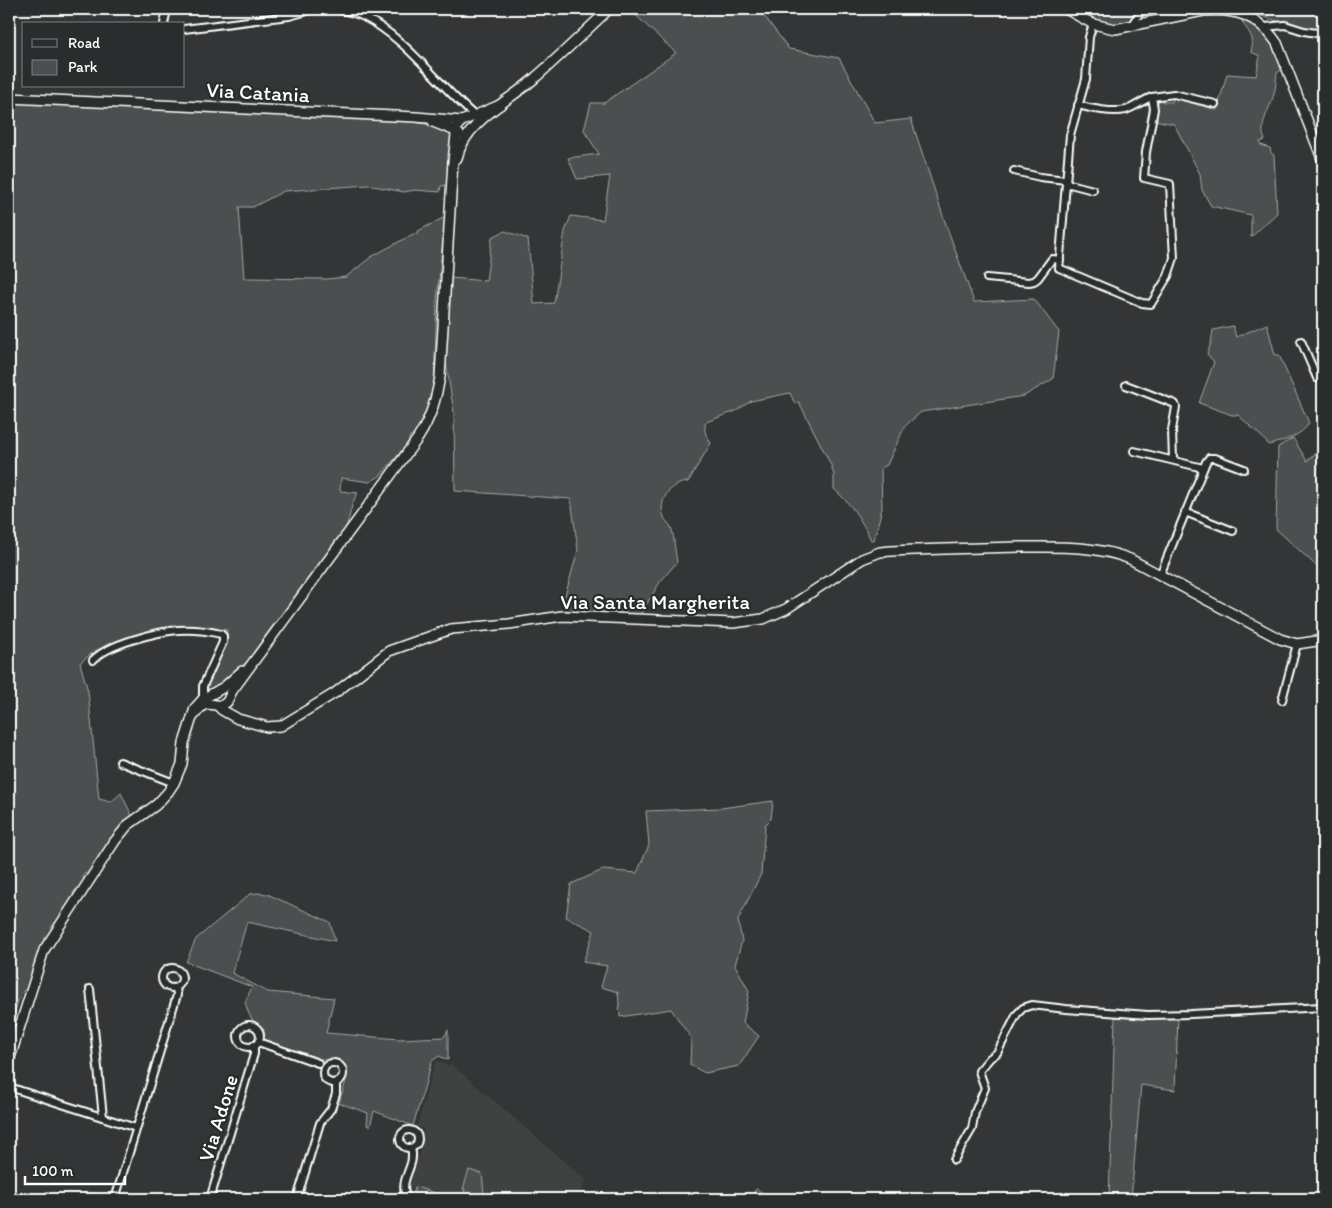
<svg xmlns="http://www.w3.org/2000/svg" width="1332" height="1208" font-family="Itim,sans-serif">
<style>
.built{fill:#404243}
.green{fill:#4c4f50;stroke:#a6a7a8}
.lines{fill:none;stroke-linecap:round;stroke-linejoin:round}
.street-casing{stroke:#fff;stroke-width:10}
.secondary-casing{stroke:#fff;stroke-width:12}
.street{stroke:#2a2d2e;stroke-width:6}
.secondary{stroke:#2a2d2e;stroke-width:9}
.labels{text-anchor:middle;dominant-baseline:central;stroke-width:4.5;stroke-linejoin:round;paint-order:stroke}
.street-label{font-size:21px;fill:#fff;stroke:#2a2d2e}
</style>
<rect width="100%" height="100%" fill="#333536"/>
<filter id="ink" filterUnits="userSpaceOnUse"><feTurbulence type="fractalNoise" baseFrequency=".02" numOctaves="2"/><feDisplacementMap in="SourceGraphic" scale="10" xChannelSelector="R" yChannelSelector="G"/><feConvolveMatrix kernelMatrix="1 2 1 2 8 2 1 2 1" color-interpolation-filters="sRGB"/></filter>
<g filter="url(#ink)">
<path class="built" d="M437,1061L449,1066L451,1064L586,1180L580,1199H493L484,1194L481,1175L469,1170L463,1188L465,1189L462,1199H454L410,1186L423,1141L422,1133L424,1131L421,1127H417L435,1063Z"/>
<g class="green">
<path d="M629,9H759L789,49L839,58L875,123L911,119L944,219L974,302L1034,299L1059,332L1053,379L1024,396L921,412L905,426L887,465L881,468L882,508L874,540H871C861,519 852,505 834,489V475L831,465L799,402L795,404L790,393L751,401L736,411L706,422C703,430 706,436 711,443L688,482C671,483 657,500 664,517C665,521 669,523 671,527C674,534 675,553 677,562L660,582L639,617L570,613L564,607L565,596L578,550L571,499L455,491L454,413L446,363L451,278L486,281L492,237L505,231L528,239L534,304L554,303L565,231L571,216L603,220L610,176L577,179L568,158L599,154L584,130L591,103H604L676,53Z"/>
<path d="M1073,9H1138L1128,23L1113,25L1105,24L1103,21L1098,19V22Z"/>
<path d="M1146,9H1188L1136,21Z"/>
<path d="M1239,9H1323V31L1293,26Z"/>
<path d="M1246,19C1267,30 1274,48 1282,69L1277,73C1276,80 1276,87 1274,94C1270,109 1258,125 1265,140L1260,142L1261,145L1270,148L1271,153L1274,155L1277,213L1251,237V215L1211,206L1202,190L1200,174L1174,124L1154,120L1159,99L1161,98L1163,102H1172L1173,98L1217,110L1227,74L1256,76L1260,56L1251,52C1255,37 1250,34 1242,22Z"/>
<path d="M9,102L406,121L438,126L452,133L447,185L441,186L440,192L415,190L404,192L368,185L284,191L253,207H239L244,278L327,279L346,277L371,257L413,234H418V231L443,218H445L437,300L434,385C429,404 424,420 413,436H410L409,440L410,441L380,476L370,482L341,478L340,491L358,493C350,504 351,516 345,529L249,659L238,671L205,696L206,685L225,645L227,630L177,628L148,632L94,651L80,663L88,691L99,799L111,802L121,793L133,818L116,833L89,875L85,873L82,877L85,880L78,892L75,890L73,893L74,897L28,988L23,991L20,996L9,1029Z"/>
<path d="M1267,324L1275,355H1279L1309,423C1302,436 1283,441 1269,445L1262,437L1238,415H1232L1199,403L1214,362L1207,354L1211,343L1213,330L1233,326L1236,337Z"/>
<path d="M1293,438L1307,461L1323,447V572L1276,529L1278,447Z"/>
<path d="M773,801L771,819L765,825L761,874L738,920L742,941L735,965L749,991L743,1023L759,1036L739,1066L705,1073L690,1065L691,1038L671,1009L620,1017L618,992L601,987L607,966L583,962L594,931L566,917L571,884L603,870L637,873L649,845L646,811L721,808Z"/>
<path d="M257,893L267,894L330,922L335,941L247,922L232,973L268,992L334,998L326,1033L399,1039L444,1037L448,1030V1060L439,1056L432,1061L413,1126L374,1111L370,1126L367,1125L368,1113L339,1103C341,1094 346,1084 347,1075C349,1061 335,1056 324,1060L263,1040C266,1024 259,1027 252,1019C248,1015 247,1007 245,1002L252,987L186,962L196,939L250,894Z"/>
<path d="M1115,1017L1178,1018L1175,1090L1141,1085L1131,1199H1109Z"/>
<path d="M469,1170L482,1174L484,1194L475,1195L471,1199H462L465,1189H463Z"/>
<path d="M415,1187L419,1188L454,1199H412Z"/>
<path d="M756,1189L765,1194L767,1199H750Z"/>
</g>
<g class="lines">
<g class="street-casing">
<g id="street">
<path d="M336,9C345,11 354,12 362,16C407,38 437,84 475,116"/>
<path d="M164,24L167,9"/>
<path d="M1131,26L1142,9"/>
<path d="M1265,27L1285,25L1304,31L1323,34"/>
<path d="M184,29L289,16L304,12L310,9"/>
<path d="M1152,97L1174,94L1215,104"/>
<path d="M1078,105C1091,109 1113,113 1126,110C1135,107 1143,100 1152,97L1154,109L1146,152L1144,178L1170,184L1174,258L1168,276L1151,304L1142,303L1059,268L1070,135L1086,79L1089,37L1093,24"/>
<path d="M1014,171L1040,177L1066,180"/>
<path d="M1066,183L1093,190"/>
<path d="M987,278L1029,282L1034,281L1038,278L1052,259L1060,260"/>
<path d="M1301,341L1317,378"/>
<path d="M1126,385L1175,404L1176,407L1172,430L1173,460"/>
<path d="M1134,451L1203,468"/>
<path d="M1185,512L1233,531"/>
<path d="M1160,575L1206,462L1209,458H1215L1244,469"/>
<path d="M93,660C108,644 156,632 178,630C191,629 209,631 221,634L223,636V642L203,686V699"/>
<path d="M1282,700L1297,644"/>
<path d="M120,762L174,783"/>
<circle cx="172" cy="978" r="10"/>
<path d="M90,989L103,1117"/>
<circle cx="249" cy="1036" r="11"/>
<path d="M258,1042L318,1063"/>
<circle cx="333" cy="1073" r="10"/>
<path d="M9,1087L136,1128"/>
<circle cx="409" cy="1139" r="9"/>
<path d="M954,1160L972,1129L975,1112L985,1088L979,1071L990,1058L997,1053L1017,1014L1023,1008L1032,1005L1066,1009L1148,1015L1191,1014L1323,1007"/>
<path d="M115,1199L177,995L176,988"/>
<path d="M210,1199L254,1054V1045"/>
<path d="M297,1199L320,1123L331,1109L336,1094V1082"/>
<path d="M407,1199C397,1179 417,1167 411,1148"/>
<path d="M479,1199H486"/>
</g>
</g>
<g class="secondary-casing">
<g id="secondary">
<path d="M1066,9L1093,24L1115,29L1203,11C1235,8 1258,15 1277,43L1323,161"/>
<path d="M9,98L416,117L462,121"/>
<path d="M433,122L453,130L459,134"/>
<path d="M457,158C466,120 510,101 536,77C561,55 585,32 609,9"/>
<path d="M218,706L222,710L238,719L267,727L281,726L335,693L389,651L451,629L509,624L562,616L733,623L763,619L786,609L862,559L880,552L891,551C934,549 977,548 1021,547C1058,547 1095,545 1130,559L1280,639L1297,644L1323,640"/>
<path d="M192,718C203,704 203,702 221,706L227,702L232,691L418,438C431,418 436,399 440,377L453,161L457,126L462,121L500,105"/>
<path d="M9,1061L44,950L115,841L128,825L156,805L168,792L174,783L182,764L184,743L195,708L203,699L224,687L242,671"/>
</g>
</g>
<use href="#street" class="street"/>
<use href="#secondary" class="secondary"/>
</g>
</g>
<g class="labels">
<g class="street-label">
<text transform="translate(258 92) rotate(3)">Via Catania</text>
<text x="655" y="601">Via Santa Margherita</text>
<text transform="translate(218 1118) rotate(-73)">Via Adone</text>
</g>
</g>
<rect width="1332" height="1208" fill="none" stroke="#2a2d2e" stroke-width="30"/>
<rect x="15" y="15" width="1302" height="1178" fill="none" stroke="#fff" stroke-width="2" filter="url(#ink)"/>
<rect x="22" y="22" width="162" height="65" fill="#2a2d2e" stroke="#7f8182"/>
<rect x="32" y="39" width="25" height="8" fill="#2a2d2e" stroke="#7f8182"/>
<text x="68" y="48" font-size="15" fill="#ffffff">Road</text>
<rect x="32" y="60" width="25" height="15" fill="#4c4f50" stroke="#7f8182"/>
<text x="68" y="72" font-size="15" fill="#ffffff">Park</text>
<path d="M25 1176v8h100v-8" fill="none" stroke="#ffffff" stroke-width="2.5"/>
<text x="32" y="1176" font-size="15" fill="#ffffff" stroke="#2a2d2e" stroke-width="4" paint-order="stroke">100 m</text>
</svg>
